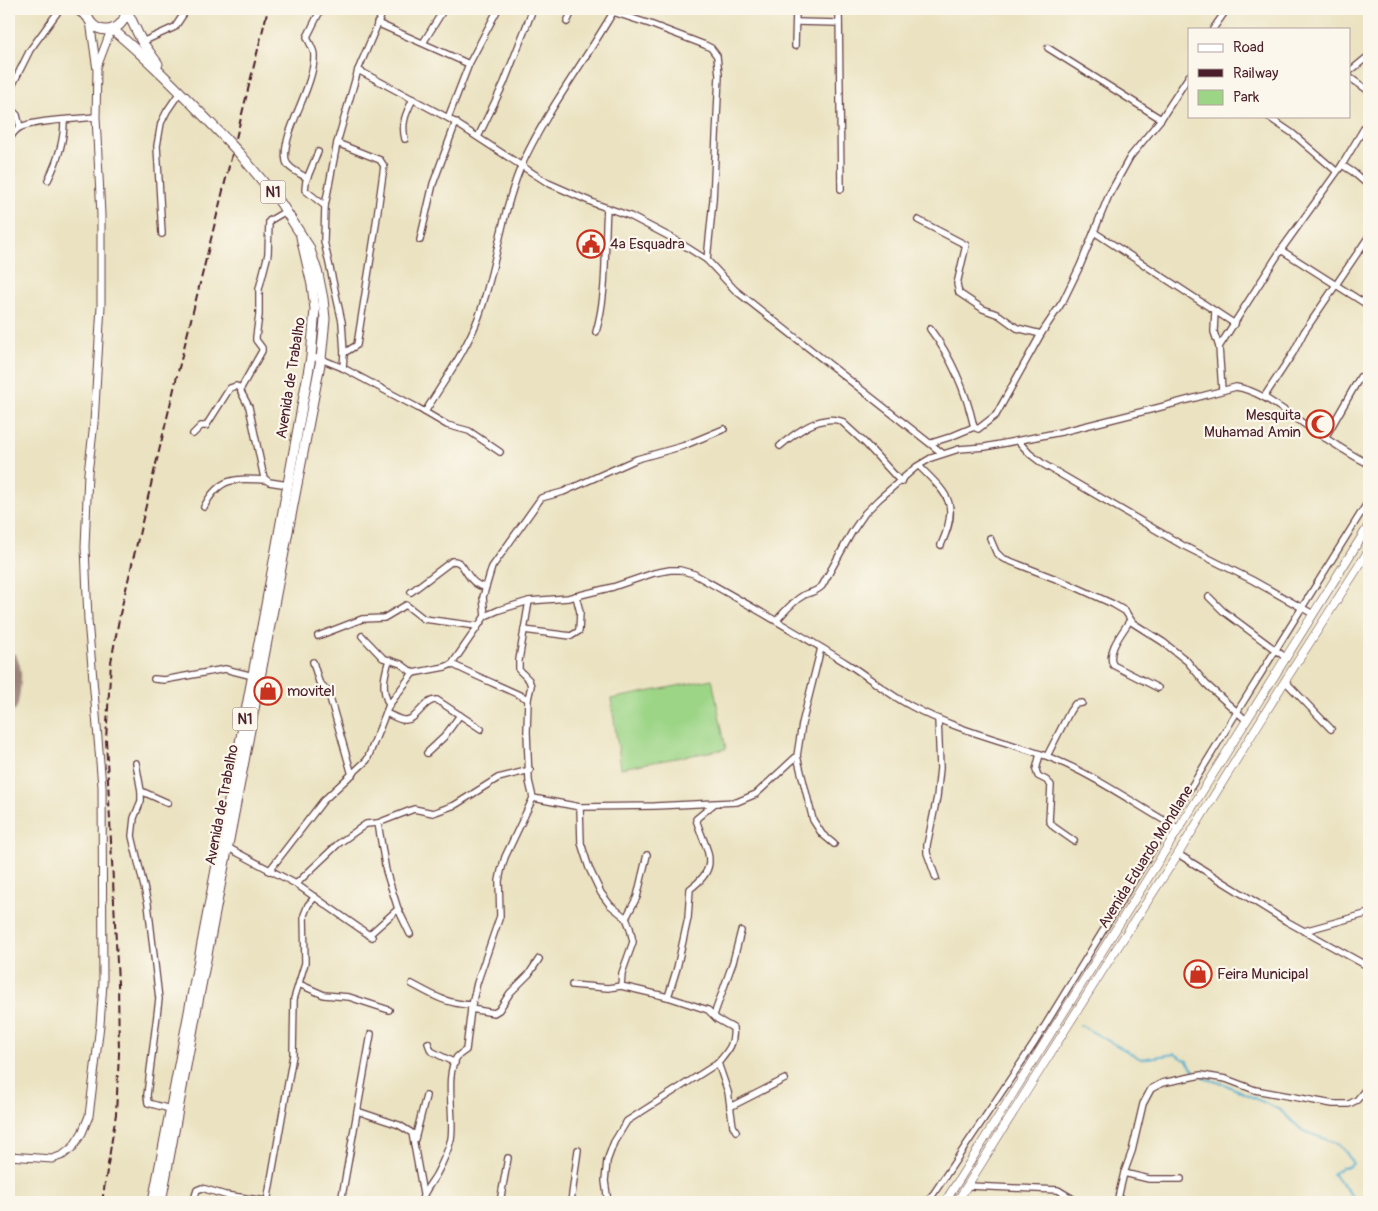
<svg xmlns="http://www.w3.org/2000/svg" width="1378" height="1211" font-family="Pangolin,sans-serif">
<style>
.green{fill:#9dd587;stroke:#747a59}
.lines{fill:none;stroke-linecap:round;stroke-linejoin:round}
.stream{stroke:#50adce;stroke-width:2}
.taxiway{stroke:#9a8076;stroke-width:18}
.minor-casing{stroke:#623c41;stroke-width:8}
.tertiary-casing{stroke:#623c41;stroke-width:9}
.secondary-casing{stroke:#623c41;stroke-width:9}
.trunk-casing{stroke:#623c41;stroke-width:11}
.minor{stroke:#fff;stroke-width:5.5}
.tertiary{stroke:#fff;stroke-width:7}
.secondary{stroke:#fff;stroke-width:8}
.trunk{stroke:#fff;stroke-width:9}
.rail{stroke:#4a1f2b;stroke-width:2;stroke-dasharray:8 4;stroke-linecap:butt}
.trunk-bridge-casing{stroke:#623c41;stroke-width:11;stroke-linecap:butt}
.trunk-bridge{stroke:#fff;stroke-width:9}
.labels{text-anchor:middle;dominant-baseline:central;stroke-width:4.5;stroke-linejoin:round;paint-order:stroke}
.shield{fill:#fbf7ec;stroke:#7f6065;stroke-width:1}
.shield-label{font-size:14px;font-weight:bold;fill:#4a1f2b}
.poi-label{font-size:15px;fill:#4a1f2b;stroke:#fbf7ec;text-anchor:start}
.street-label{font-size:15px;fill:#4a1f2b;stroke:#fbf7ec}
</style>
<rect width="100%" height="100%" fill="#fbf7ec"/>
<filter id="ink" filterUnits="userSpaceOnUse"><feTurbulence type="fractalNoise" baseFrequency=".02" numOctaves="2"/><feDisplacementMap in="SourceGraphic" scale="10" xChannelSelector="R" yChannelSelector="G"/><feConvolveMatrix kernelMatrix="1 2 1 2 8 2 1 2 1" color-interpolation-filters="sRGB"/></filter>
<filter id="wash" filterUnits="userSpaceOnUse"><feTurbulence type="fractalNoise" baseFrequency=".0096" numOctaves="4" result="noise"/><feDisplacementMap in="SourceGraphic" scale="20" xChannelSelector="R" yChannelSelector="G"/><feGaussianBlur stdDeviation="1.12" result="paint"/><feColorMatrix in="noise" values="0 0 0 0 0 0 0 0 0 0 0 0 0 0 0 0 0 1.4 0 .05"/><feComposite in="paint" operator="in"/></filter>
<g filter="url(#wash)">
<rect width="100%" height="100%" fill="#eae2c0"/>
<path class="green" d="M712,679L726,749L621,768L611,699Z"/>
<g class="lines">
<g class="stream">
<path d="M1080,1025L1141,1059L1175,1054L1187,1061L1197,1075"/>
<path d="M1203,1078L1224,1084L1280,1110L1303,1131L1336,1143L1346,1152L1353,1164L1348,1167H1342L1333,1174L1358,1202"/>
</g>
<path class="taxiway" d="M9,661C15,674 11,689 9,703"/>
</g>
</g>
<g filter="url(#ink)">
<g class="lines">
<g class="minor-casing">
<g id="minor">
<path d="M74,9L88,19"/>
<path d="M839,9L841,189"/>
<path d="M613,12L650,24L705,45L711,48L717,56L719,75L713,200L707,260"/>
<path d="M567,22L573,9"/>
<path d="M796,22L839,23"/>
<path d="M377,23L469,64"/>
<path d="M1213,29L1227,9"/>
<path d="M142,42L175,27L187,9"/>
<path d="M423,43L444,9"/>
<path d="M795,46L796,9"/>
<path d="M1048,48L1161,119"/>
<path d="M358,70L448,118L548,183L596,204L630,216L674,239L707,260L735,290L942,453"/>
<path d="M1349,72L1366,58L1369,57"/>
<path d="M1349,77L1369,91"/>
<path d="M9,92L30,50L60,9"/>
<path d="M9,107L17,115L20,127"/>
<path d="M1267,116L1292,133L1336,171"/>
<path d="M448,118L469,64L498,9"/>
<path d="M478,137L504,83L533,9"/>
<path d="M405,139C401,123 406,113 413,99"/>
<path d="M9,140C12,135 14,131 19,128C32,120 78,119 96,117"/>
<path d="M337,143L380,160L384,166L374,238L357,345L344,353"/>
<path d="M318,152L306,181L305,190L325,206"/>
<path d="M1342,165L1353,172L1369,186"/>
<path d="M307,178C301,174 288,169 286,161C280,135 315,87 314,55C314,49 309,43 307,37L321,9"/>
<path d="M48,180C57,162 64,141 64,121"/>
<path d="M286,211L269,221L268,254L259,289V315L256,337V340L262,348V351L241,388V392L249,407L264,478L269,482L288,485"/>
<path d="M918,220L966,245L957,284L959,293L983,309L999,315L1017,328L1041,334"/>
<path d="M1094,232L1235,324"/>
<path d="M162,234L157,146L161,123L167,111L180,92"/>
<path d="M420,240L433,184L456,122"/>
<path d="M1281,250L1369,306"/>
<path d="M1215,311L1214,332L1219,347"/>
<path d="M930,329C952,358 966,392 974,427"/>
<path d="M596,332C608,291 604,250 607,208"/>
<path d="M311,357L321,359L343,368L418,408L447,425L469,431L500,452"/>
<path d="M343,368L344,353L342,322L324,241L325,206L337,143L358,70L384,9"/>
<path d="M1222,390L1219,347L1281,250L1342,165L1369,120"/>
<path d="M1264,397L1293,353L1304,332L1369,236"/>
<path d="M425,412C444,381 466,351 479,316C496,268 501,216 520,169C545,112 584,63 615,9"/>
<path d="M193,434L201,426H206L230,388L236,386L241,388"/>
<path d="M1325,438L1360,377"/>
<path d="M1018,441L1030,454L1043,464L1182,545L1252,580L1313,614"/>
<path d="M931,443L950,437L974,427L978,429L996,415L1041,334L1063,301L1080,266L1109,195L1130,157L1161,119L1189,76"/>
<path d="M780,446C795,433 820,414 841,421L865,443L901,482"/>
<path d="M919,466C948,495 960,503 941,545"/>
<path d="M204,507C219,477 235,478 266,480"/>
<path d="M990,538L996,552L1002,558L1069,584L1113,604L1125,611L1133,623L1163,642L1187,661L1206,684L1246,720"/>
<path d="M411,592L452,561C466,559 465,584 485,587"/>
<path d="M1209,597L1223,611L1285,657"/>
<path d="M485,616L483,597L492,567L541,498L563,492L637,459L683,446L724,429"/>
<path d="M777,620C785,611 793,601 804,595C811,592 816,592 822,586L852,532L865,513L879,499L916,467L931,458L959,449L985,447L1061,432L1157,408L1236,387C1260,391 1280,408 1300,421C1322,436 1345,452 1369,464"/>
<path d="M1130,620C1123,632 1106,651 1113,665L1158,688"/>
<path d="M524,630L571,636L579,631L580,612L576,596"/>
<path d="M318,636L362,619L384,618L406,605L424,619L477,626"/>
<path d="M362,636L383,658L401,664L413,673"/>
<path d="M821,648L802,724L797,756L813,820L822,834L834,844"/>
<path d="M389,660C384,677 381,689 389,705"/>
<path d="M313,662L319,682L328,691L352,775"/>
<path d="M452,664C477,677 503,687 528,699"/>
<path d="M154,679L164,680L225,669L253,676"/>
<path d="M1285,681L1331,729"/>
<path d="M386,713C391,715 399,720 404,720C417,722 423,699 437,700L481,729"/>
<path d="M427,753L444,737L460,715"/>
<path d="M1040,754L1036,770L1038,776L1046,780L1051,785L1049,821L1054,827L1074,841"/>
<path d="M1047,756L1070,711L1075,704L1082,703"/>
<path d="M136,763L141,791V801L134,818L132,836L148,904L159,999L147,1095L148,1103L170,1109"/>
<path d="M141,791L168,803"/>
<path d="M533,798L580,807L655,806L737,802L756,794L797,756"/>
<path d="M580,807L581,843L589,868L601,893L610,905L626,918L630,928L633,942L622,973L621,986L668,997L708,1010L717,1019L733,1028C735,1044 728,1051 718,1063L627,1121L614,1142L607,1161L605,1181L608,1202"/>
<path d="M225,846L296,884L372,937"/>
<path d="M1178,854L1286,921L1369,967"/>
<path d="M269,871L323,801L367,760L389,705L413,673L445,667L452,664L485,616L499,610L529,601L568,598L613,587L654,573L670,570H680L694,574C747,604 799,633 851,666C871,679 889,695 911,706C953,729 1001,740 1046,756C1092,773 1136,805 1179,829"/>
<path d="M936,878L927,853V845L937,797L940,768L938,719"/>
<path d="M296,884L338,844L366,824L378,823L414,809L433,813L455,805L498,778L530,770"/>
<path d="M398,909L410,934"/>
<path d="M626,918L637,897L647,855"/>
<path d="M1304,931L1369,913"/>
<path d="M369,935L398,909L386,871L378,823"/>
<path d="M299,984L324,995L349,997L389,1010"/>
<path d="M412,984C434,996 447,1004 472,1005"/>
<path d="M572,985L608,988L621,986"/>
<path d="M668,997L677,968L688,918L690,889C723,865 705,850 696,819L714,804"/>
<path d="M471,1009L494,1013L499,1010L510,993L529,974L539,959"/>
<path d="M714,1015L733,962L741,931"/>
<path d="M428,1043L431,1051L455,1063"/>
<path d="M718,1063L728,1092L733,1126L736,1131"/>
<path d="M730,1107L785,1079"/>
<path d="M357,1111L399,1125L412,1133L423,1194"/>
<path d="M415,1139L426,1096"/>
<path d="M1124,1173L1149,1179H1181"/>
<path d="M969,1186L1058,1190L1078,1202"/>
<path d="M193,1202L197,1190L202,1188L225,1195L267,1201"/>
<path d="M267,1202L293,1055L294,999L305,963L304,915L308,905L315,897"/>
<path d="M341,1202L371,1034"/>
<path d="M421,1202C424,1191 430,1185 436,1175C442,1164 448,1151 451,1139C455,1117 444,1074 457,1057C459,1055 463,1052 466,1050L471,1009L477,983L500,916L499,881L501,871L505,857L533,798L529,781L527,732L528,699L531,686L529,680L519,670V660L529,601"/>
<path d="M500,1202L508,1158"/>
<path d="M571,1202L578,1150"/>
<path d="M928,1202L1033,1045L1237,712L1369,500"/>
<path d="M1117,1202L1124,1173L1132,1151L1143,1104L1151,1089L1162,1083L1201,1075L1226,1079L1255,1090L1333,1104H1349L1357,1100L1369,1085"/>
</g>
</g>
<g class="tertiary-casing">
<g id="tertiary">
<path d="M97,67L111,30"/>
<path d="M9,1156L52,1159L63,1155L73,1147L82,1133L89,1116L100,1025L103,983L102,786L88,620L85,547L88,473L94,423L101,306V215L96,117L97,70L90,21"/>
</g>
</g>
<g class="secondary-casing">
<g id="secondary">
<path d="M945,1202L1369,525"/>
<path d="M957,1202L1104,968L1178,854L1285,681L1369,550"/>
</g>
</g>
<g class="trunk-casing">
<g id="trunk">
<path d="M86,9C88,37 125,37 126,9"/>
<path d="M127,11L142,42L158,64"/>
<path d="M112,29C153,63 189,101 226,139"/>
<path d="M153,1202L264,616L311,357L315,309L312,285L301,237"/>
<path d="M161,1202L196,1012L321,359L325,319L323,299L318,274L309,247L280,202L240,154"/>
</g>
</g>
<use href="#minor" class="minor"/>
<use href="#tertiary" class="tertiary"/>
<use href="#secondary" class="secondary"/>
<use href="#trunk" class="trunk"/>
<path class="rail" d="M102,1202L116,1114L119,1054L118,983L106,739L111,662L120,614L178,372L268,9"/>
<g class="trunk-bridge-casing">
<path id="trunk-bridge" d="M226,139L240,154"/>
</g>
<use href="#trunk-bridge" class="trunk-bridge"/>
</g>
</g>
<defs>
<g id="civic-ring" transform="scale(1.4375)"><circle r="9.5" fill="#fbf7ec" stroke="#c8321e" stroke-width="1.5"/><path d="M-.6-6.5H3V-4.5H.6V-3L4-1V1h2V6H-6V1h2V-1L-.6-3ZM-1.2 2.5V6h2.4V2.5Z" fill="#c8321e"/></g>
<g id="mosque-ring" transform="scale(1.4375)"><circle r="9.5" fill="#fbf7ec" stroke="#c8321e" stroke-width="1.5"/><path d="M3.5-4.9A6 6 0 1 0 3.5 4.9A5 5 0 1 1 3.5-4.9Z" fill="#c8321e"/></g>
<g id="shop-ring" transform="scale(1.4375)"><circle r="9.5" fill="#fbf7ec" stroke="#c8321e" stroke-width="1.5"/><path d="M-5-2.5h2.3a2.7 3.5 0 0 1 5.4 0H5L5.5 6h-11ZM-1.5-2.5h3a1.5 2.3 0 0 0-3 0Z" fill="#c8321e"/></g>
</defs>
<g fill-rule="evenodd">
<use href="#civic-ring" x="591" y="244"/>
<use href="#mosque-ring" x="1320" y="424"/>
<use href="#shop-ring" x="268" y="691"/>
<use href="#shop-ring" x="1198" y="974"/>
</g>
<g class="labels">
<g class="shield">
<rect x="260.5" y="180.5" width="25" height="23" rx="4"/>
<rect x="232.5" y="707.5" width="25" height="23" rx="4"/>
</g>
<g class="shield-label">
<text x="273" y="192">N1</text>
<text x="245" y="719">N1</text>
</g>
<g class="poi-label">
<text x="610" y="244">4a Esquadra</text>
<text x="1301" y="415" text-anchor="end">Mesquita<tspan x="1301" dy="17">Muhamad Amin</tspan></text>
<text x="287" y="691">movitel</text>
<text x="1217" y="974">Feira Municipal</text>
</g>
<g class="street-label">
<text transform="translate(291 378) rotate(-81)">Avenida de Trabalho</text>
<text transform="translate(222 805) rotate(-79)">Avenida de Trabalho</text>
<text transform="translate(1146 857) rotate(-58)">Avenida Eduardo Mondlane</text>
</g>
</g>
<rect width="1378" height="1211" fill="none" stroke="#fbf7ec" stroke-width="30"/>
<rect x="1188" y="28" width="162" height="90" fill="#fbf7ec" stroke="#b4a19f"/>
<rect x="1198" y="44" width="25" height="8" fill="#ffffff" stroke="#b4a19f"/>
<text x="1233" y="52" font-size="15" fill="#4a1f2b">Road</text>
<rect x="1198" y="69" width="25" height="8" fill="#4a1f2b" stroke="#b4a19f"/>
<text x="1233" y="78" font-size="15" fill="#4a1f2b">Railway</text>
<rect x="1198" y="90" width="25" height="15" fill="#9dd587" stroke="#b4a19f"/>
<text x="1233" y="102" font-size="15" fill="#4a1f2b">Park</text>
</svg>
